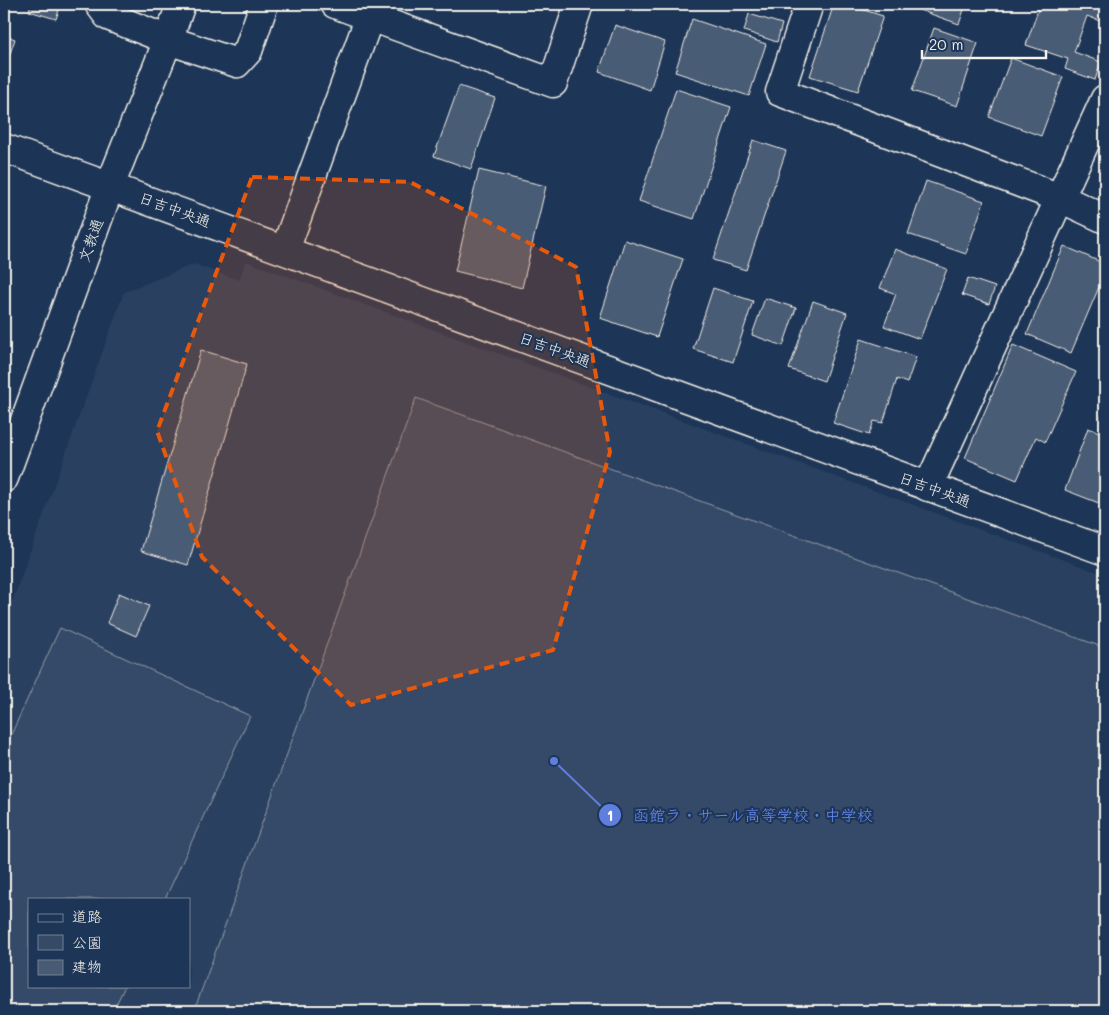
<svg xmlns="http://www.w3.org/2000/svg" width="1109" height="1015" font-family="Mali,'Klee One',sans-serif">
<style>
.built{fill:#2a4060;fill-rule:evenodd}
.green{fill:#354a67;stroke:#949ea8}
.building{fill:#485b74;stroke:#f4f1e8}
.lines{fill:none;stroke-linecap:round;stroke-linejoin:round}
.minor-casing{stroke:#f4f1e8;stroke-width:31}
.minor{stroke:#1d3557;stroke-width:28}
.marked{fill:#e8590c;fill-opacity:0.2;stroke:#e8590c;stroke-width:4;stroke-dasharray:10 6;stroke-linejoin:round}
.labels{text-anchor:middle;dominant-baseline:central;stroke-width:4;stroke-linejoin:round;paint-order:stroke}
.street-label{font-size:15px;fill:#f4f1e8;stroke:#1d3557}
.leader{fill:none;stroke:#5e7fdd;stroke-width:2}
.callout-dot{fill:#5e7fdd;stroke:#1d3557;stroke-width:2}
.mark-label{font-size:15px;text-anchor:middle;font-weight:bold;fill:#fff}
.callout-label{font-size:16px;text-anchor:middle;font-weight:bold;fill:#5e7fdd;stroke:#1d3557;stroke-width:4;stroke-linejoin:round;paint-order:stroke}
</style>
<rect width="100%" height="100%" fill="#1d3557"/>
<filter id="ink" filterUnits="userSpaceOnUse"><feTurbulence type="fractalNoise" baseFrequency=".02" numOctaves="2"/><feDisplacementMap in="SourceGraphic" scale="10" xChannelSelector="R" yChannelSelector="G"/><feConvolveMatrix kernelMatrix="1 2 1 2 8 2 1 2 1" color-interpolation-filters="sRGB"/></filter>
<g filter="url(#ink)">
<path class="built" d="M246,261L1105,575V1011H4V624L124,292L194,264L239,280ZM29,899H189V986H29Z"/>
<g class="green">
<path d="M416,398L1105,648V1011H194Z"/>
<path d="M60,628L250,716L165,899H29V986H125L113,1011H4V750Z"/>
</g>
<g class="building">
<path d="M31,4H61L56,19L29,11Z"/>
<path d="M834,4H845L883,16L858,91L810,76Z"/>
<path d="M909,4H966L959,24L908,6Z"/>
<path d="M1040,4H1105V23L1087,16L1074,52L1101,62L1095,80L1065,69L1068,59L1026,45Z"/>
<path d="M749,14L782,24L777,42L744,31Z"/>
<path d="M692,19L766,44L749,96L675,72Z"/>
<path d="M615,25L665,42L650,90L599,72Z"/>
<path d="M934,28L978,43L957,106L912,91Z"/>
<path d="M4,35L15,39L4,71Z"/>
<path d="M1011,58L1063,77L1041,136L989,117Z"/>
<path d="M459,86L495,98L471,169L434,156Z"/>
<path d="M676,89L731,107L694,219L639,201Z"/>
<path d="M753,140L786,151L746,270L713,260Z"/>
<path d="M479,170L546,186L522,288L455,271Z"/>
<path d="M926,181L984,201L966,254L908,234Z"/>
<path d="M625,240L683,259L657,337L600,318Z"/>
<path d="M1064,246L1105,264V273L1071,353L1027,334Z"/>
<path d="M895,249L947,269L920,339L884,326L896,294L880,288Z"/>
<path d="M968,278L995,287L989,304L962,295Z"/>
<path d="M713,288L753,301L733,362L693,349Z"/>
<path d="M765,298L796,308L783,346L752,335Z"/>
<path d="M813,301L847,313L824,381L789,369Z"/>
<path d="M861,339L916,357L907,383L897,379L883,423L874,421L869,435L833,423Z"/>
<path d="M1013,345L1076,372L1045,442L1036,437L1017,480L965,458Z"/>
<path d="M201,350L247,364L188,565L141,551Z"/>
<path d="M1105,407V419L1101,418Z"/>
<path d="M1088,428L1105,434L1104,505L1065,490Z"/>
<path d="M119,593L149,606L136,636L107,623Z"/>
</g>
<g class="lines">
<g class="minor-casing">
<g id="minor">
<path d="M99,4L108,16L168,40L237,63L248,51L264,4"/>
<path d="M335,4L553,83L579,4"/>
<path d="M809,4L780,92L1060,198L1105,219"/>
<path d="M4,148L1105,551"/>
<path d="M285,250L370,16"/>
<path d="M4,478L110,186L168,40L181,4"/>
<path d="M928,487L1105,99"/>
</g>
</g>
<use href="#minor" class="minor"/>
</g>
</g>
<path class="marked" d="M252,177L410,182L576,267L610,452L553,650L351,705L202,557L157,431Z"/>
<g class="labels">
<g class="street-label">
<text transform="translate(175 209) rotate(20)">日吉中央通</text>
<text transform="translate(90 240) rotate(-70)">文教通</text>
<text transform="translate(555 349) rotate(20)">日吉中央通</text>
<text transform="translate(935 489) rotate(20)">日吉中央通</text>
</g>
</g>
<path class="leader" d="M554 761L610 815"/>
<g class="callout-dot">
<circle cx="554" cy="761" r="5"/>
<circle cx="610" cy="815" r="12"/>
</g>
<g class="mark-label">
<text x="610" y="821">1</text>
</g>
<g class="callout-label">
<text x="753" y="821">函館ラ・サール高等学校・中学校</text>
</g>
<rect width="1109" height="1015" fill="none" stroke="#1d3557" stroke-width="20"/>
<rect x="10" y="10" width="1089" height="995" fill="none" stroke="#f4f1e8" stroke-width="2" filter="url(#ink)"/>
<rect x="28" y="898" width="162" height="90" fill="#1d3557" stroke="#738091"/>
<rect x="38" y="914" width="25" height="8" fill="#1d3557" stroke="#738091"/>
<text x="72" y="922" font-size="15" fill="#f4f1e8">道路</text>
<rect x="38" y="935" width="25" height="15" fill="#354a67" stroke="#738091"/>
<text x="72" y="948" font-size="15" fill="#f4f1e8">公園</text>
<rect x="38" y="960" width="25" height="15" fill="#485b74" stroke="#738091"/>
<text x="72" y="972" font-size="15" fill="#f4f1e8">建物</text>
<path d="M922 50v8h124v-8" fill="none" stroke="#f4f1e8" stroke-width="2.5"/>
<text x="929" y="50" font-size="15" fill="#f4f1e8" stroke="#1d3557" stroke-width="4" paint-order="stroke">20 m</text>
</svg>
